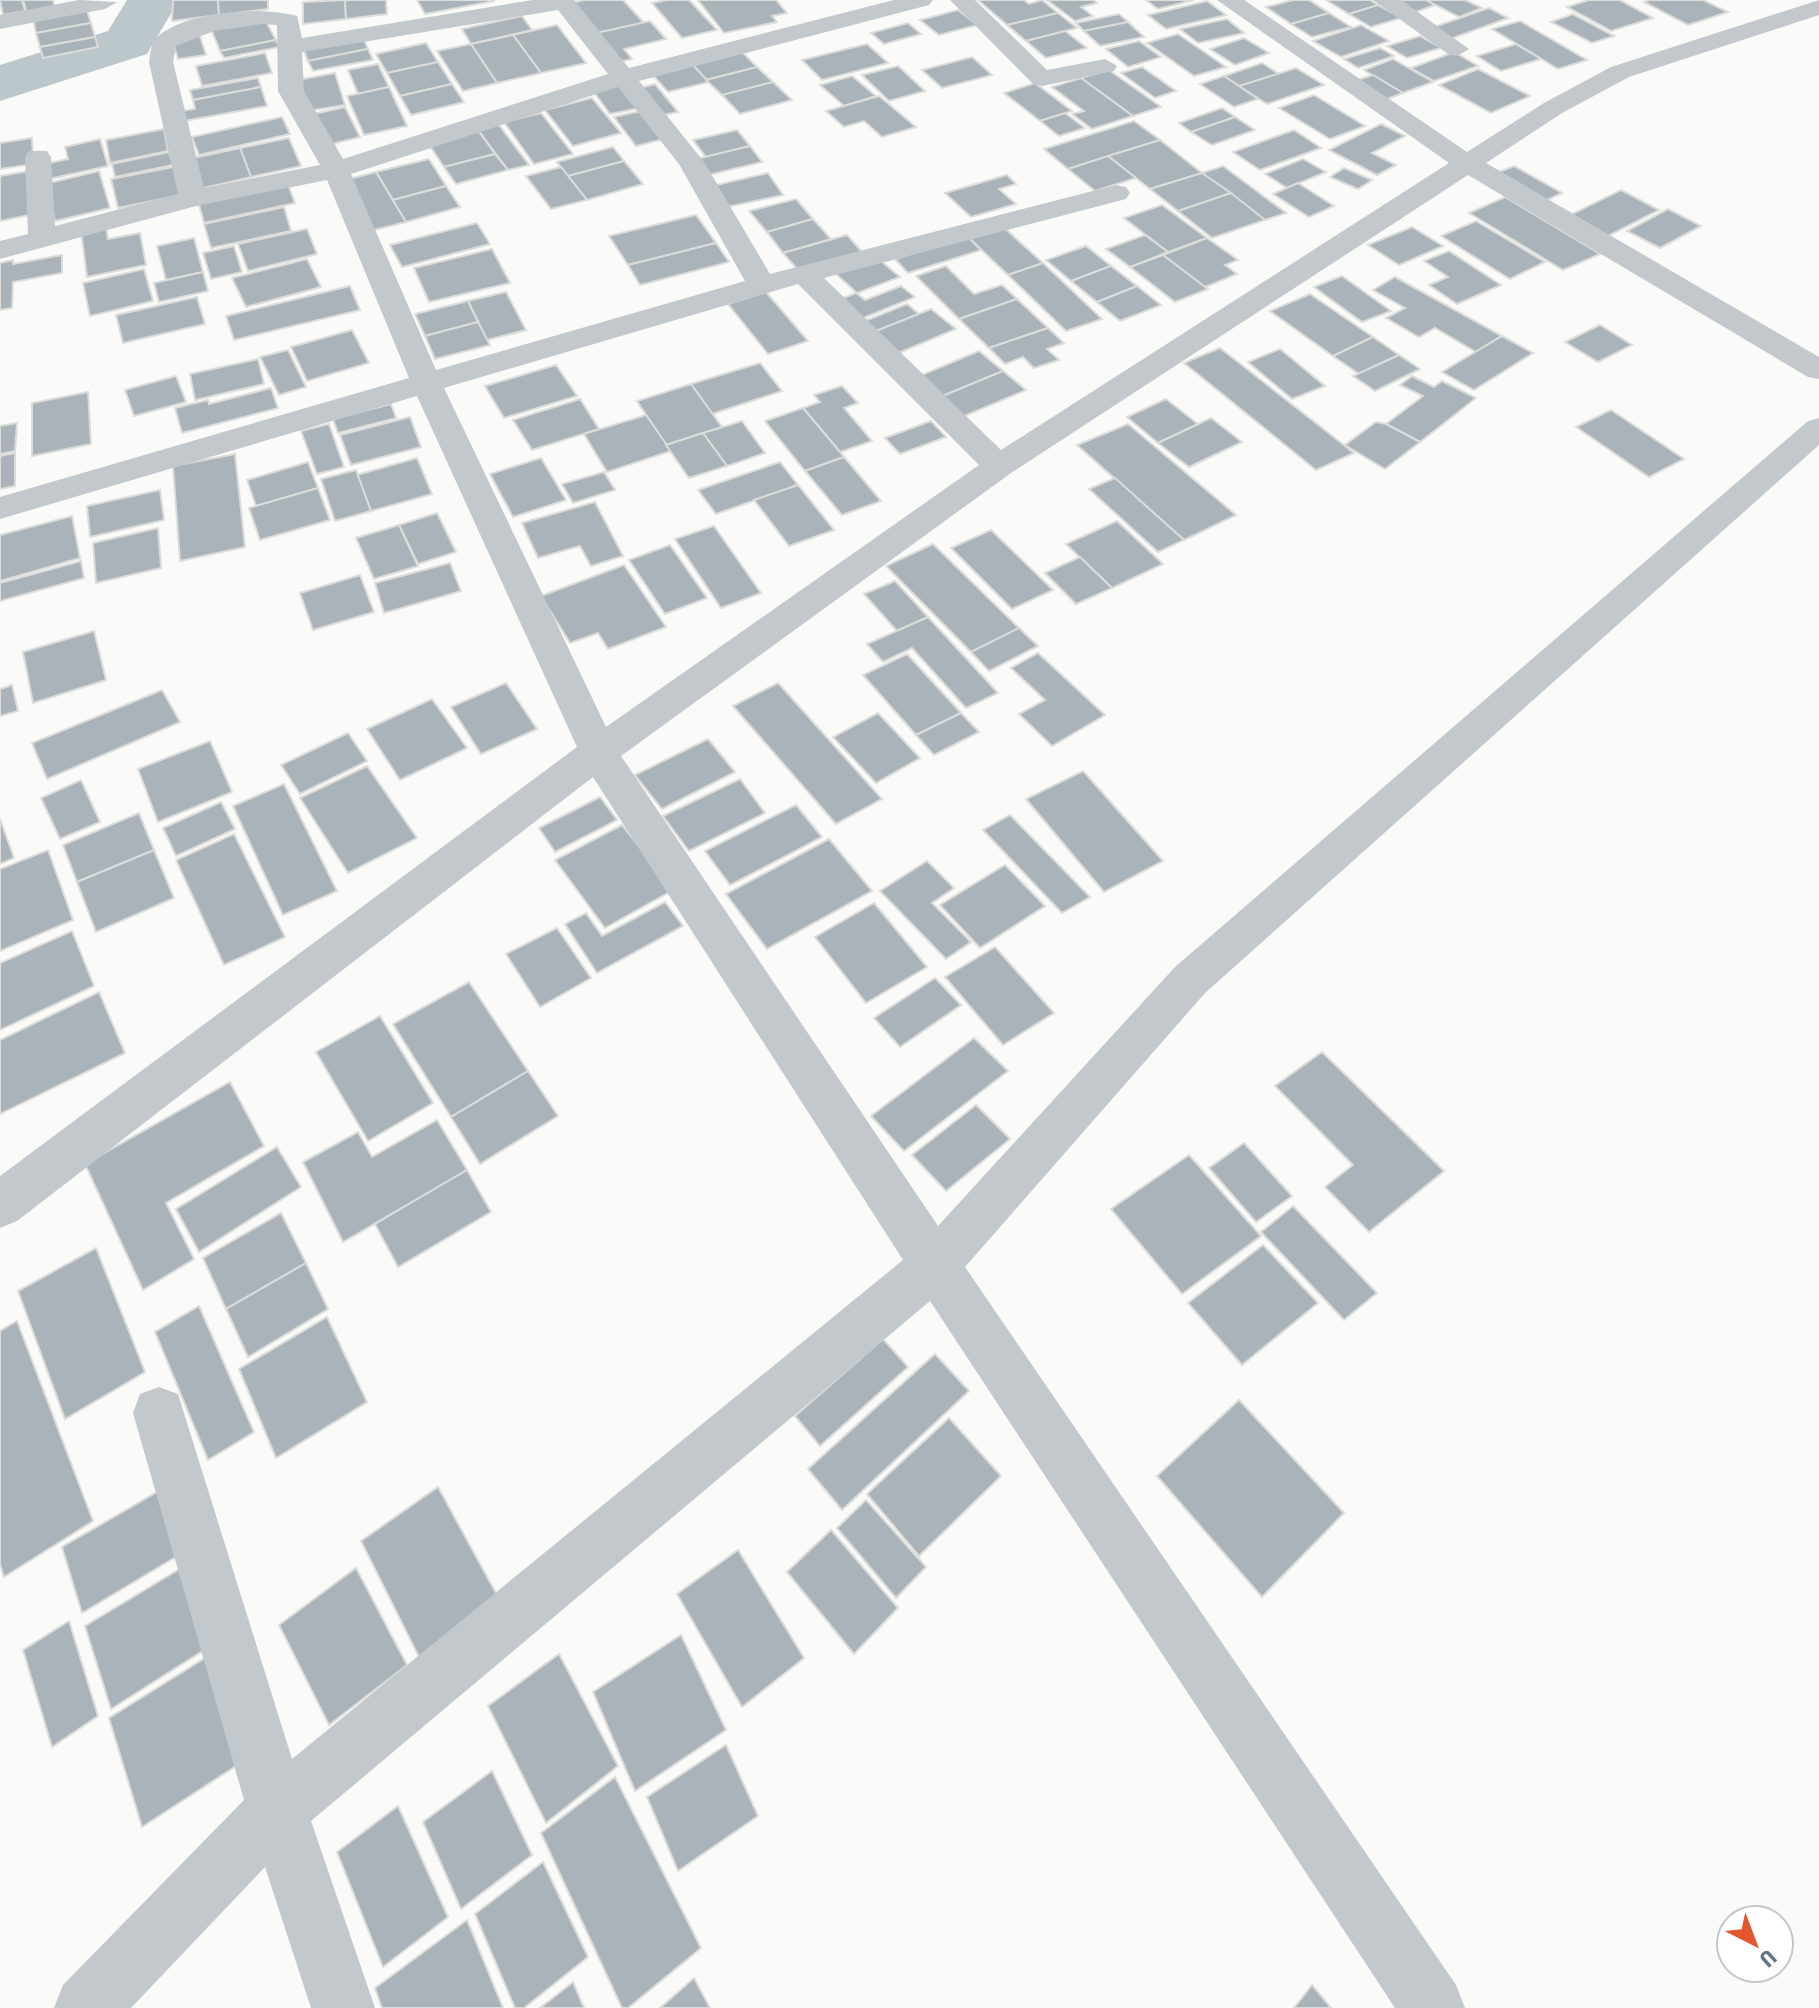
<svg xmlns="http://www.w3.org/2000/svg" width="1819" height="2008" font-family="'Fira Sans Condensed',sans-serif">
<style>
.lines{fill:none;stroke-linecap:round;stroke-linejoin:round}
.river{fill:#bbc7cb;fill-rule:evenodd}
.building{fill:#aab3b9;stroke:#dcdcda;stroke-width:2}
.minor{fill:#c3c8cc;fill-rule:evenodd}
</style>
<rect width="100%" height="100%" fill="#fafaf8"/>
<g class="lines">
<path class="river" d="M127,0H179L147,54L0,101V65L108,31Z"/>
</g>
<g class="building">
<path d="M0,0H22L25,11L3,15Z"/>
<path d="M23,0H53L55,8L27,13Z"/>
<path d="M173,0H218L219,15L172,21Z"/>
<path d="M218,0H268V9L219,15Z"/>
<path d="M345,0L346,19L303,24V2Z"/>
<path d="M345,0H386L387,14L346,19Z"/>
<path d="M417,0H494V1L425,14Z"/>
<path d="M584,0H623L644,23L592,34L566,4Z"/>
<path d="M667,0H689L717,30L682,38L652,3Z"/>
<path d="M698,0H776L787,13L772,16L777,22L724,33Z"/>
<path d="M978,0H1024L1029,4L1042,0L1058,13L1007,25Z"/>
<path d="M1047,0H1093L1097,3L1081,7L1093,16L1075,21Z"/>
<path d="M1146,0H1194L1158,9Z"/>
<path d="M1293,0H1309L1329,13L1291,24L1266,7Z"/>
<path d="M1326,0H1370L1378,5L1349,14Z"/>
<path d="M1393,0H1426L1435,5L1416,12Z"/>
<path d="M1426,0H1465L1482,8L1459,17Z"/>
<path d="M1589,0H1620L1653,18L1611,31L1567,7Z"/>
<path d="M1650,0H1703L1728,12L1688,25L1644,2Z"/>
<path d="M1207,1L1226,15L1166,29L1148,15Z"/>
<path d="M1378,5L1401,18L1371,27L1349,14Z"/>
<path d="M86,8L91,23L36,33L33,18Z"/>
<path d="M1489,8L1508,18L1450,39L1431,28Z"/>
<path d="M958,10L977,25L939,35L920,20Z"/>
<path d="M1058,13L1077,28L1026,41L1007,25Z"/>
<path d="M1329,13L1351,27L1312,37L1291,24Z"/>
<path d="M1119,14L1128,22L1084,31L1076,23Z"/>
<path d="M1573,14L1614,36L1592,43L1551,22Z"/>
<path d="M522,16L532,30L471,44L462,29Z"/>
<path d="M264,18L276,40L220,51L211,29Z"/>
<path d="M1227,19L1244,33L1198,43L1180,29Z"/>
<path d="M650,21L666,39L624,49L632,59L615,63L592,34Z"/>
<path d="M1520,21L1587,60L1558,69L1492,29Z"/>
<path d="M1128,22L1144,37L1100,46L1084,31Z"/>
<path d="M91,23L95,37L40,47L36,33Z"/>
<path d="M908,23L921,34L884,44L871,33Z"/>
<path d="M557,25L586,63L541,73L513,35Z"/>
<path d="M1361,25L1389,41L1341,57L1313,41Z"/>
<path d="M1065,31L1087,48L1046,58L1026,41Z"/>
<path d="M199,33L206,55L178,59L172,39Z"/>
<path d="M1178,34L1226,67L1194,76L1147,43Z"/>
<path d="M513,35L541,73L497,83L471,44Z"/>
<path d="M1420,36L1441,48L1407,58L1387,46Z"/>
<path d="M95,37L98,47L43,58L40,47Z"/>
<path d="M363,37L368,49L308,61L303,48Z"/>
<path d="M1244,38L1269,53L1235,65L1210,49Z"/>
<path d="M276,40L279,47L224,58L220,51Z"/>
<path d="M1139,41L1161,57L1128,67L1106,49Z"/>
<path d="M426,43L438,62L387,73L376,54Z"/>
<path d="M471,44L497,83L463,91L437,51Z"/>
<path d="M867,44L888,63L822,80L802,60Z"/>
<path d="M1516,44L1541,59L1501,71L1477,56Z"/>
<path d="M1380,48L1394,56L1358,68L1344,59Z"/>
<path d="M368,49L373,60L313,71L308,61Z"/>
<path d="M741,51L757,67L706,80L691,63Z"/>
<path d="M1454,52L1478,66L1434,81L1411,68Z"/>
<path d="M265,53L272,73L202,86L196,66Z"/>
<path d="M972,57L992,75L942,88L922,70Z"/>
<path d="M1393,59L1433,82L1403,93L1364,70Z"/>
<path d="M438,62L452,84L400,96L387,73Z"/>
<path d="M691,63L709,82L668,92L651,73Z"/>
<path d="M1262,63L1279,74L1239,86L1224,76Z"/>
<path d="M378,64L389,87L358,94L348,70Z"/>
<path d="M898,66L925,91L889,101L862,75Z"/>
<path d="M757,67L773,82L722,95L706,80Z"/>
<path d="M1142,67L1176,91L1155,98L1121,73Z"/>
<path d="M1296,68L1324,85L1267,104L1239,86Z"/>
<path d="M1478,69L1530,96L1491,113L1439,85Z"/>
<path d="M1109,70L1161,107L1133,116L1081,78Z"/>
<path d="M335,73L345,105L308,111L298,80Z"/>
<path d="M1373,75L1403,93L1385,100L1354,81Z"/>
<path d="M852,76L876,96L844,106L820,85Z"/>
<path d="M1224,76L1239,86L1258,99L1234,107L1200,84Z"/>
<path d="M258,78L261,87L193,100L190,90Z"/>
<path d="M1081,78L1133,116L1092,129L1072,114L1084,111L1052,87Z"/>
<path d="M773,82L792,100L740,114L722,95Z"/>
<path d="M1035,83L1072,111L1040,121L1004,93Z"/>
<path d="M452,84L464,102L411,115L400,96Z"/>
<path d="M623,84L640,108L610,114L593,91Z"/>
<path d="M655,84L678,112L659,116L637,89Z"/>
<path d="M261,87L267,106L178,122L175,112L195,109L193,100Z"/>
<path d="M389,87L407,126L364,135L347,96Z"/>
<path d="M1314,95L1365,126L1330,139L1279,108Z"/>
<path d="M879,96L916,127L882,137L864,121L844,127L826,111Z"/>
<path d="M592,98L621,133L573,146L545,110Z"/>
<path d="M345,107L360,137L324,146L309,115Z"/>
<path d="M1222,108L1235,117L1191,132L1179,123Z"/>
<path d="M641,111L664,139L636,146L614,117Z"/>
<path d="M541,113L573,154L534,164L504,122Z"/>
<path d="M1065,113L1085,128L1059,136L1040,121Z"/>
<path d="M282,117L290,134L199,155L192,137Z"/>
<path d="M1235,117L1255,130L1212,145L1191,132Z"/>
<path d="M1134,121L1160,140L1068,169L1044,149Z"/>
<path d="M1381,124L1405,136L1372,153L1396,165L1377,175L1329,150Z"/>
<path d="M499,125L529,165L508,170L478,130Z"/>
<path d="M164,129L168,151L110,163L106,140Z"/>
<path d="M478,130L495,154L444,167L428,143Z"/>
<path d="M737,130L750,146L706,157L693,140Z"/>
<path d="M1294,130L1321,148L1260,170L1233,152Z"/>
<path d="M32,138L33,164L0,169V143Z"/>
<path d="M289,138L301,166L251,177L240,148Z"/>
<path d="M100,139L108,166L49,179L45,164L68,159L65,147Z"/>
<path d="M1160,140L1202,173L1150,189L1108,156Z"/>
<path d="M750,146L762,162L704,176L692,160Z"/>
<path d="M613,147L624,161L568,176L557,162Z"/>
<path d="M240,148L251,177L200,189L189,159Z"/>
<path d="M169,152L173,165L115,177L112,164Z"/>
<path d="M495,154L508,170L456,184L444,167Z"/>
<path d="M1108,156L1136,178L1095,191L1068,169Z"/>
<path d="M429,159L446,186L393,200L376,172Z"/>
<path d="M1303,159L1326,172L1287,188L1265,174Z"/>
<path d="M624,161L643,184L587,200L568,176Z"/>
<path d="M1223,166L1286,213L1265,220L1202,173Z"/>
<path d="M1514,166L1562,193L1547,200L1499,172Z"/>
<path d="M173,167L181,195L118,208L111,179Z"/>
<path d="M561,167L587,200L551,209L526,176Z"/>
<path d="M1344,168L1372,180L1358,189L1330,177Z"/>
<path d="M30,171L34,214L0,221V176Z"/>
<path d="M99,171L110,208L55,221L45,184Z"/>
<path d="M376,172L406,222L374,230L346,180Z"/>
<path d="M768,173L783,195L727,207L712,186Z"/>
<path d="M1202,173L1231,193L1178,211L1150,189Z"/>
<path d="M1007,175L1016,184L999,189L1016,204L971,217L945,193Z"/>
<path d="M287,182L295,203L204,223L198,201Z"/>
<path d="M1298,183L1334,206L1309,217L1273,194Z"/>
<path d="M446,186L460,207L406,222L393,200Z"/>
<path d="M1621,190L1659,210L1608,236L1570,215Z"/>
<path d="M1231,193L1265,220L1212,238L1178,211Z"/>
<path d="M1505,197L1600,254L1563,270L1469,213Z"/>
<path d="M796,199L813,219L767,232L749,211Z"/>
<path d="M1162,205L1207,238L1168,252L1124,218Z"/>
<path d="M284,207L291,231L211,248L204,224Z"/>
<path d="M1668,209L1701,226L1660,248L1627,231Z"/>
<path d="M696,215L716,243L628,265L609,236Z"/>
<path d="M813,219L831,239L783,253L767,232Z"/>
<path d="M1476,221L1545,262L1510,279L1441,236Z"/>
<path d="M477,223L490,244L402,267L390,245Z"/>
<path d="M1001,225L1043,263L1008,275L967,236Z"/>
<path d="M106,226L108,239L140,233L146,265L87,277L81,231Z"/>
<path d="M1412,227L1443,246L1399,265L1368,245Z"/>
<path d="M307,229L317,254L248,271L238,244Z"/>
<path d="M847,235L863,253L799,271L783,253Z"/>
<path d="M1145,235L1168,252L1130,267L1106,249Z"/>
<path d="M967,236L981,250L908,273L895,259Z"/>
<path d="M194,238L203,272L166,280L157,246Z"/>
<path d="M1207,238L1238,260L1225,265L1237,274L1205,287L1163,255Z"/>
<path d="M716,243L729,262L640,285L628,265Z"/>
<path d="M234,246L242,272L211,279L203,253Z"/>
<path d="M1086,246L1111,266L1071,281L1046,260Z"/>
<path d="M492,249L510,283L429,302L414,268Z"/>
<path d="M1449,251L1501,285L1457,304L1429,285L1448,277L1424,261Z"/>
<path d="M62,255V273L13,282L12,308L0,310V263L13,260V264Z"/>
<path d="M1163,255L1205,287L1208,289L1175,302L1130,267Z"/>
<path d="M876,257L900,277L857,293L834,272Z"/>
<path d="M307,259L321,287L246,307L232,278Z"/>
<path d="M1043,263L1102,319L1066,331L1008,275Z"/>
<path d="M946,266L974,294L1002,285L1017,299L959,319L916,276Z"/>
<path d="M1111,266L1137,286L1097,302L1071,281Z"/>
<path d="M144,269L153,301L90,316L83,283Z"/>
<path d="M203,272L208,291L159,302L154,283Z"/>
<path d="M1342,276L1391,311L1362,322L1314,287Z"/>
<path d="M1395,277L1502,336L1476,352L1435,328L1419,337L1386,318L1405,308L1373,290Z"/>
<path d="M350,286L360,310L234,340L226,316Z"/>
<path d="M901,286L915,297L858,320L836,301L856,293L865,300Z"/>
<path d="M1137,286L1161,305L1120,321L1097,302Z"/>
<path d="M506,292L526,330L487,340L468,301Z"/>
<path d="M766,292L808,341L768,354L728,304Z"/>
<path d="M1310,294L1373,337L1333,356L1270,311Z"/>
<path d="M197,297L205,324L123,343L116,315Z"/>
<path d="M1017,299L1048,328L989,348L959,319Z"/>
<path d="M468,301L478,322L425,336L415,314Z"/>
<path d="M907,304L919,314L871,333L860,323Z"/>
<path d="M931,309L956,329L896,354L871,333Z"/>
<path d="M478,322L490,345L435,359L425,336Z"/>
<path d="M1600,325L1632,345L1598,362L1565,342Z"/>
<path d="M1048,328L1064,343L1047,349L1059,360L1034,368L1023,357L1005,364L989,348Z"/>
<path d="M352,330L369,363L307,381L291,347Z"/>
<path d="M1502,336L1533,353L1474,390L1442,372Z"/>
<path d="M1373,337L1399,355L1359,374L1333,356Z"/>
<path d="M1220,348L1354,453L1316,470L1184,363Z"/>
<path d="M1280,349L1325,386L1292,399L1248,362Z"/>
<path d="M288,350L306,387L279,395L260,357Z"/>
<path d="M979,351L1003,371L940,397L917,377Z"/>
<path d="M1399,355L1420,369L1375,391L1353,376Z"/>
<path d="M258,359L264,384L195,400L190,374Z"/>
<path d="M760,363L782,391L712,414L691,384Z"/>
<path d="M556,365L577,396L504,418L485,386Z"/>
<path d="M1003,371L1026,390L962,417L940,397Z"/>
<path d="M176,376L186,402L134,416L125,390Z"/>
<path d="M1412,376L1434,387L1442,381L1476,398L1420,442L1386,424L1423,396L1400,385Z"/>
<path d="M691,384L722,427L666,445L637,401Z"/>
<path d="M842,386L858,403L844,408L872,441L840,452L803,408L820,402L814,395Z"/>
<path d="M271,388L278,408L182,433L175,408L208,400L209,404Z"/>
<path d="M88,392L91,444L32,456V403Z"/>
<path d="M580,399L599,429L532,450L513,420Z"/>
<path d="M1166,399L1198,424L1158,443L1127,417Z"/>
<path d="M391,404L396,418L338,433L333,419Z"/>
<path d="M803,408L840,452L844,457L805,471L765,421Z"/>
<path d="M1611,410L1684,459L1649,477L1576,427Z"/>
<path d="M646,415L671,451L607,472L584,434Z"/>
<path d="M410,417L421,447L351,465L340,435Z"/>
<path d="M1211,418L1242,442L1189,467L1158,443Z"/>
<path d="M742,421L765,453L727,466L703,433Z"/>
<path d="M931,421L946,437L900,454L885,438Z"/>
<path d="M1376,422L1386,424L1420,442L1385,469L1345,445Z"/>
<path d="M17,423L15,451L0,454V426Z"/>
<path d="M329,424L344,467L317,474L301,431Z"/>
<path d="M1128,424L1236,515L1184,540L1077,445Z"/>
<path d="M703,433L727,466L689,478L666,445Z"/>
<path d="M15,453V486L0,489V456Z"/>
<path d="M235,454L245,547L180,561L173,466Z"/>
<path d="M844,457L881,501L842,515L805,471Z"/>
<path d="M417,458L432,494L371,511L357,475Z"/>
<path d="M541,458L566,500L513,517L490,474Z"/>
<path d="M308,462L318,488L256,506L247,480Z"/>
<path d="M780,462L798,485L716,514L698,490Z"/>
<path d="M356,470L371,511L335,521L321,479Z"/>
<path d="M604,472L615,490L573,503L562,484Z"/>
<path d="M1115,478L1184,540L1158,552L1089,489Z"/>
<path d="M798,485L834,530L789,546L754,500Z"/>
<path d="M318,488L330,520L260,540L249,508Z"/>
<path d="M160,490L164,520L90,537L87,506Z"/>
<path d="M595,502L623,556L591,566L580,546L538,558L522,523Z"/>
<path d="M437,513L456,552L418,564L399,525Z"/>
<path d="M72,516L80,558L0,581V535Z"/>
<path d="M1117,521L1163,564L1112,588L1066,544Z"/>
<path d="M399,525L418,566L374,579L356,538Z"/>
<path d="M714,526L761,593L721,608L675,539Z"/>
<path d="M158,528L161,568L96,583L93,543Z"/>
<path d="M991,530L1053,590L1012,609L951,548Z"/>
<path d="M933,544L1019,628L971,652L886,566Z"/>
<path d="M670,545L707,598L665,614L629,560Z"/>
<path d="M1080,557L1112,588L1076,604L1045,573Z"/>
<path d="M81,561L84,578L0,601V583Z"/>
<path d="M450,563L461,591L384,613L375,583Z"/>
<path d="M624,565L666,627L608,649L598,633L570,643L541,596Z"/>
<path d="M360,575L374,612L313,630L300,593Z"/>
<path d="M895,581L928,617L897,631L864,594Z"/>
<path d="M928,617L998,693L966,708L912,648L883,662L867,644Z"/>
<path d="M1019,628L1038,646L989,671L971,652Z"/>
<path d="M94,631L106,680L33,703L23,652Z"/>
<path d="M1038,653L1105,715L1052,746L1019,714L1045,700L1011,668Z"/>
<path d="M907,654L961,713L916,735L863,675Z"/>
<path d="M506,683L537,729L481,754L451,707Z"/>
<path d="M778,683L882,799L836,824L733,706Z"/>
<path d="M12,685L18,711L0,716V689Z"/>
<path d="M162,690L180,722L47,779L32,743Z"/>
<path d="M432,699L467,748L400,780L367,729Z"/>
<path d="M878,713L920,758L876,783L833,737Z"/>
<path d="M961,713L979,732L934,755L916,735Z"/>
<path d="M348,733L367,761L300,794L281,765Z"/>
<path d="M708,739L735,772L662,809L635,775Z"/>
<path d="M210,741L232,792L158,822L138,769Z"/>
<path d="M367,766L417,838L348,873L300,798Z"/>
<path d="M1083,771L1163,861L1104,892L1026,799Z"/>
<path d="M740,779L765,813L689,851L663,816Z"/>
<path d="M81,780L100,822L60,839L41,798Z"/>
<path d="M284,784L337,891L283,915L233,806Z"/>
<path d="M600,797L617,820L555,852L539,828Z"/>
<path d="M221,802L235,829L176,856L163,828Z"/>
<path d="M796,805L822,837L730,885L705,851Z"/>
<path d="M139,813L154,850L77,882L63,845Z"/>
<path d="M1010,815L1090,897L1062,913L983,830Z"/>
<path d="M0,819L14,858L0,864Z"/>
<path d="M622,825L673,890L605,928L555,860Z"/>
<path d="M234,834L285,937L224,965L176,860Z"/>
<path d="M829,839L872,891L767,949L726,894Z"/>
<path d="M48,850L73,920L0,951V869Z"/>
<path d="M154,850L174,898L96,932L77,882Z"/>
<path d="M927,861L954,888L932,903L971,942L946,959L880,891Z"/>
<path d="M1005,865L1045,906L980,948L940,905Z"/>
<path d="M665,902L683,926L597,973L565,924L586,913L602,936Z"/>
<path d="M874,903L927,967L866,1003L815,937Z"/>
<path d="M557,928L591,978L540,1007L506,954Z"/>
<path d="M72,931L94,986L0,1030V963Z"/>
<path d="M995,947L1054,1013L1003,1045L945,977Z"/>
<path d="M935,978L961,1005L900,1047L874,1018Z"/>
<path d="M469,982L528,1071L451,1117L393,1024Z"/>
<path d="M99,992L125,1053L0,1114V1040Z"/>
<path d="M380,1016L433,1103L368,1141L316,1052Z"/>
<path d="M974,1038L1008,1071L904,1151L871,1116Z"/>
<path d="M1322,1052L1444,1171L1369,1232L1325,1187L1353,1165L1275,1086Z"/>
<path d="M528,1071L558,1116L480,1164L451,1117Z"/>
<path d="M230,1082L264,1146L166,1203L194,1259L143,1290L85,1164Z"/>
<path d="M976,1105L1010,1139L946,1191L912,1155Z"/>
<path d="M437,1120L467,1170L343,1242L303,1162L358,1132L372,1157Z"/>
<path d="M1244,1143L1292,1196L1256,1222L1209,1168Z"/>
<path d="M277,1147L301,1187L199,1252L176,1209Z"/>
<path d="M1189,1155L1261,1236L1182,1294L1111,1209Z"/>
<path d="M467,1170L491,1212L398,1267L375,1224Z"/>
<path d="M1293,1206L1377,1293L1344,1320L1261,1232Z"/>
<path d="M281,1213L306,1263L226,1309L203,1258Z"/>
<path d="M1263,1245L1318,1303L1242,1365L1188,1303Z"/>
<path d="M96,1248L145,1372L65,1419L18,1291Z"/>
<path d="M306,1263L328,1309L248,1357L226,1309Z"/>
<path d="M199,1306L254,1432L208,1460L155,1332Z"/>
<path d="M327,1317L367,1402L276,1458L239,1369Z"/>
<path d="M17,1321L93,1521L4,1577L0,1564V1331Z"/>
<path d="M883,1339L908,1367L820,1446L795,1416Z"/>
<path d="M935,1354L969,1391L842,1510L808,1469Z"/>
<path d="M1239,1400L1344,1513L1262,1597L1157,1476Z"/>
<path d="M949,1418L1001,1476L919,1556L867,1494Z"/>
<path d="M438,1487L504,1608L424,1667L361,1541Z"/>
<path d="M164,1488L184,1552L82,1613L62,1547Z"/>
<path d="M866,1500L926,1567L896,1598L837,1528Z"/>
<path d="M831,1530L898,1608L854,1654L787,1572Z"/>
<path d="M738,1550L804,1658L742,1707L677,1594Z"/>
<path d="M188,1564L215,1643L111,1709L85,1626Z"/>
<path d="M356,1568L407,1665L329,1725L279,1625Z"/>
<path d="M69,1621L98,1716L52,1747L23,1650Z"/>
<path d="M681,1635L726,1730L635,1791L593,1692Z"/>
<path d="M221,1648L256,1753L142,1827L109,1718Z"/>
<path d="M559,1654L618,1766L546,1823L488,1706Z"/>
<path d="M726,1745L758,1816L678,1871L647,1797Z"/>
<path d="M492,1771L532,1855L461,1909L423,1822Z"/>
<path d="M615,1777L701,1948L628,2008H622L541,1833Z"/>
<path d="M398,1806L448,1917L383,1967L337,1852Z"/>
<path d="M543,1862L588,1957L524,2008H515L475,1914Z"/>
<path d="M467,1920L503,2008H382L375,1988Z"/>
<path d="M694,1978L710,2008H660Z"/>
<path d="M573,1982L584,2008H540Z"/>
<path d="M1312,1985L1331,2008H1294Z"/>
</g>
<g class="lines">
<g class="minor">
<path d="M79,0L117,2L105,9L0,29V15Z"/>
<path d="M533,0H574L629,68L894,0H933L929,5L639,81L704,162L770,274L1116,185L1126,187L1130,193L1126,199L824,278L1001,450L1449,163L1217,0H1244L1467,152L1544,103L1611,67L1819,0V15L1629,77L1562,113L1486,163L1819,357V379L1808,377L1468,175L1011,473L621,756L938,1226L1175,967L1808,421L1819,418V445L1205,993L965,1267L1456,1985L1465,2008H1395L930,1301L311,1821L375,2008H311L265,1867L131,2008H54L63,1985L244,1800L133,1413L140,1394L159,1387L178,1394L292,1759L903,1260L593,777L17,1221L0,1228V1176L577,747L417,396L0,519V497L409,378L327,180L196,206L0,259V241L28,234L25,157L29,151H47L51,157L55,226L178,194L149,62C150,55 151,44 156,38C184,11 263,6 297,16L302,38ZM558,10L608,74L343,159L304,91L302,52ZM262,24L277,25L278,91L320,165L204,188L173,62L176,46L214,31ZM618,87L679,164L745,281L436,370L351,174ZM798,284L979,465L606,727L444,388Z"/>
<path d="M950,0H975L1047,70L1105,59L1117,66L1114,71L1042,86L1033,84Z"/>
<path d="M1373,0H1401L1469,49L1457,56L1448,54Z"/>
</g>
</g>
<g transform="translate(1755 1944) rotate(138)"><circle r="38" fill="#ffffff" stroke="#c1c8cd" stroke-width="2"/>
<path d="M0-6L14 30L0 20L-14 30Z" fill="#e4572e"/>
<text y="-12" font-size="22" font-weight="bold" text-anchor="middle" fill="#657683">U</text>
</g>
</svg>
